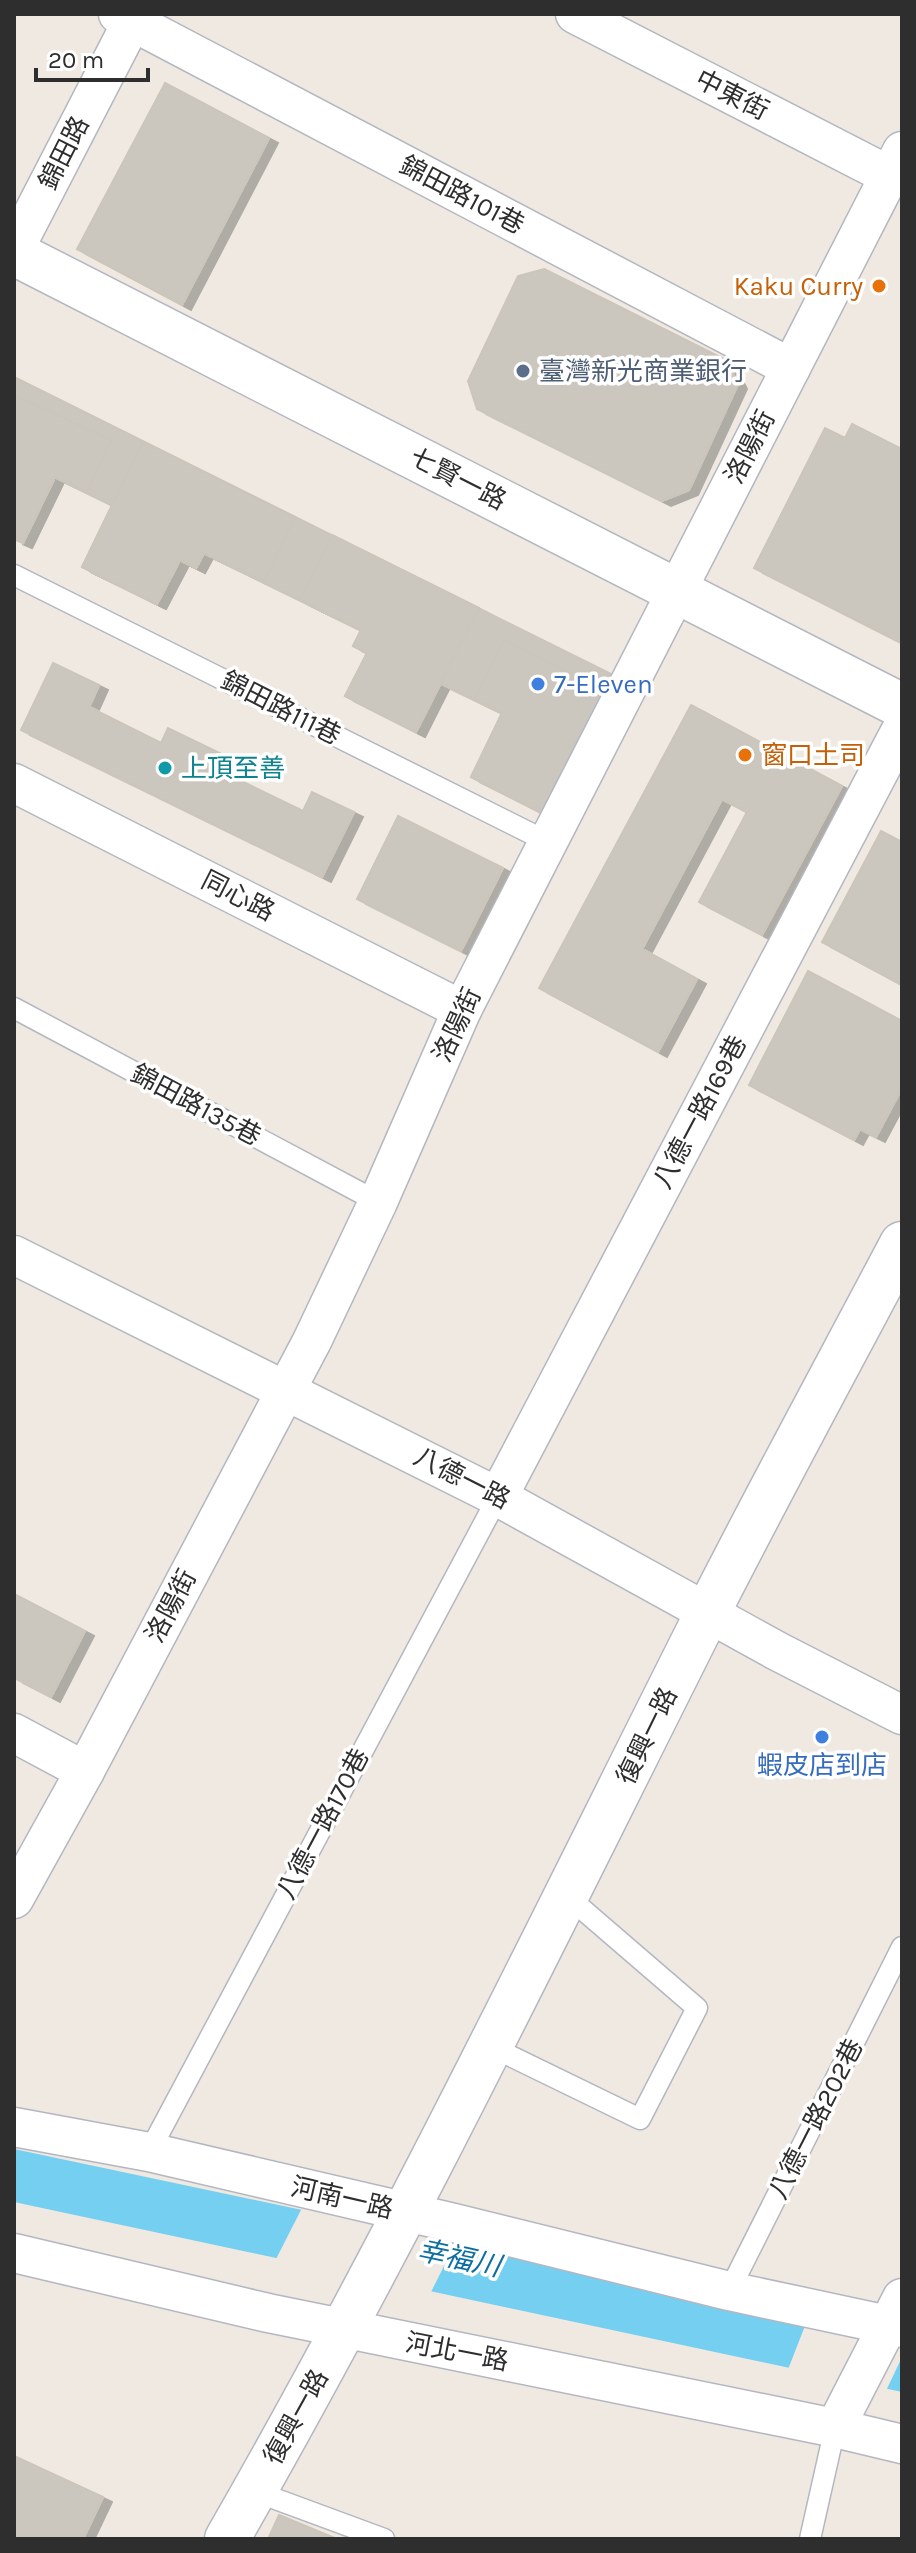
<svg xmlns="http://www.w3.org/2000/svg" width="916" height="2553" font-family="Karla,'Noto Sans TC',sans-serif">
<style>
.water{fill:#75cff0}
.pier{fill:#efe9e1}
.building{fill:#cbc7bf;stroke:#cbc5ba;stroke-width:2;filter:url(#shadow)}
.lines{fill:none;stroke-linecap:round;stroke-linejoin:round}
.lane-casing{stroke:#b4b7c1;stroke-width:23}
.street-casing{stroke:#b4b7c1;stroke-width:41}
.secondary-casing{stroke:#b4b7c1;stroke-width:47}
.lane{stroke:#fff;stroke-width:20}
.street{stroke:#fff;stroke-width:38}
.secondary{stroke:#fff;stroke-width:44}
.food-dot{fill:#e8710a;stroke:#fff;stroke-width:3}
.service-dot{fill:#5c6f8a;stroke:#fff;stroke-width:3}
.shop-dot{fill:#3f7fe0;stroke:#fff;stroke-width:3}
.culture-dot{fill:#0f9aa8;stroke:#fff;stroke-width:3}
.labels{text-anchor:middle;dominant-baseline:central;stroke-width:7;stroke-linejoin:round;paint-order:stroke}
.street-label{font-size:26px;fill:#2e2e2e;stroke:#fff}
.food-label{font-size:26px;fill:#c56008;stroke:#fff;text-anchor:end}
.service-label{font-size:26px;fill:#4e5e75;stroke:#fff;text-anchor:start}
.shop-label{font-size:26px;fill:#366cbe;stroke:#fff;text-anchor:start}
.culture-label{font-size:26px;fill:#0d838f;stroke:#fff;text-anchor:start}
.water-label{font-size:28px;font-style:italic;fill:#0d6fa3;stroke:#fff}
</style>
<defs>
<filter id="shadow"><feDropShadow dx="9" dy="5" stdDeviation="0" flood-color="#0004"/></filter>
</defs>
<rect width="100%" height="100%" fill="#efe9e1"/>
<path class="water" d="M14,2149L902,2337V2392L14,2202Z"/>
<g class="pier">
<path d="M303,2206L458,2238L429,2296L274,2263Z"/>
<path d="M810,2313L902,2333V2357L885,2393L787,2372Z"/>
</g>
<g class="building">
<path d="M165,83L269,138L182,305L77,249Z"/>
<path d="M544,269L726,360L738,384L689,490L662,501L477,409L468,381L518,276Z"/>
<path d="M14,377L625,681L552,818L471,777L502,713L440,683L416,732L345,696L367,653L353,646L361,630L204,553L196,568L180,560L157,604L82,567L112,505L55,477L23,543L14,539Z"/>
<path d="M14,395L111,440L87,492L55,477L23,543L14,539Z"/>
<path d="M852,424L902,449V643L754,568L825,428L845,438Z"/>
<path d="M143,442L295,517L264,582L204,553L196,568L180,560L157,604L82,567Z"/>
<path d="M332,535L479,608L416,732L345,696L367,653L353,646L361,630L300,600Z"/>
<path d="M504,640L616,696L552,818L471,777L502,713L474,699Z"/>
<path d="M53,663L99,685L89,707L161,743L168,728L236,761L229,775L303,811L312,792L354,812L322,877L21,730Z"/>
<path d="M691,705L842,786L762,935L699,902L747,812L722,799L642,949L697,979L658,1052L539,988Z"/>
<path d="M398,816L503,868L461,951L357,899Z"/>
<path d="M881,831L902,842V985L822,942Z"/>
<path d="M808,971L902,1021V1088L876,1137L860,1129L854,1140L749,1085Z"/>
<path d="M14,1594L85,1631L51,1697L14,1678Z"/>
<path d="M14,2456L103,2497L83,2539H14Z"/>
<path d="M279,2515L337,2539H268Z"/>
</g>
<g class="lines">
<g class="lane-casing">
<g id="lane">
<path d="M14,575L548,842"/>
<path d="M14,1008L378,1202"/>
<path d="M490,2046L640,2119L697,2008L567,1896"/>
<path d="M149,2152L498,1497"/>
<path d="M729,2291L902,1947"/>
<path d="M254,2491L384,2539"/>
<path d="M810,2539L835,2428"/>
</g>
</g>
<g class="street-casing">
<g id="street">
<path d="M118,14L791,368"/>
<path d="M575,14L890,176"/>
<path d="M14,250L136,14"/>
<path d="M14,783L462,1010"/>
<path d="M14,1255L498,1497L777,1651L902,1715"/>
<path d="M498,1497L902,728"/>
<path d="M14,1733L85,1771"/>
<path d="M14,1899L85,1771L312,1341L378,1202L462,1010L902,151"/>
<path d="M14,2127L149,2152L454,2223L729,2291L902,2328"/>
<path d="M14,2253L268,2313L835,2428L902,2444"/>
<path d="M835,2428L902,2298"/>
</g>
</g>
<g class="secondary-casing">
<g id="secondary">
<path d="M14,253L902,706"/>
<path d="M227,2539C400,2238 551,1924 707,1614C770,1490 837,1367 902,1244"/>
</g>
</g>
<use href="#lane" class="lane"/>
<use href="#street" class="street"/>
<use href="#secondary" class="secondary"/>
</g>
<g class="food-dot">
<circle cx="879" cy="286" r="8"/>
<circle cx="745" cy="755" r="8"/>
</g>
<circle class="service-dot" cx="523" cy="371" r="8"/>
<g class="shop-dot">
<circle cx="538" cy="684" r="8"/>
<circle cx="822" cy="1737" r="8"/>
</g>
<circle class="culture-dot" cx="165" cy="768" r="8"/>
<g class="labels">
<g class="street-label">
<text transform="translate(732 95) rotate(27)">中東街</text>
<text transform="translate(64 153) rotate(-63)">錦田路</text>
<text transform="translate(462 195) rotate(28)">錦田路101巷</text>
<text transform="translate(750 447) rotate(-63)">洛陽街</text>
<text transform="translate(458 479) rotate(27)">七賢一路</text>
<text transform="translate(281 708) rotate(27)">錦田路111巷</text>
<text transform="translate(238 896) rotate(27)">同心路</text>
<text transform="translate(457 1025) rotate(-65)">洛陽街</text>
<text transform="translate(196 1105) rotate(28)">錦田路135巷</text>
<text transform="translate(700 1112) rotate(-62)">八德一路169巷</text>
<text transform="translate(462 1478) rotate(27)">八德一路</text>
<text transform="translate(171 1606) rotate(-62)">洛陽街</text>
<text transform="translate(647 1736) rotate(-64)">復興一路</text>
<text transform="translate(323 1824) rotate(-62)">八德一路170巷</text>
<text transform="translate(816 2119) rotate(-63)">八德一路202巷</text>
<text transform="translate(342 2198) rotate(13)">河南一路</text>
<text transform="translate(457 2352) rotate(11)">河北一路</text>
<text transform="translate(296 2417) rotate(-61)">復興一路</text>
</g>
<g class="food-label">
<text x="863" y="286">Kaku Curry</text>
<text x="761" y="755" text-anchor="start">窗口土司</text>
</g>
<g class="service-label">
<text x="539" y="371">臺灣新光商業銀行</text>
</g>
<g class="shop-label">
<text x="554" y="684">7-Eleven</text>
<text x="822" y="1765" text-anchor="middle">蝦皮店到店</text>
</g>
<g class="culture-label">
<text x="181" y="768">上頂至善</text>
</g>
<g class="water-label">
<text transform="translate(459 2258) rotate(12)">幸福川</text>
</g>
</g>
<rect width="916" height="2553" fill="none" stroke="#2e2e2e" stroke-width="32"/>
<path d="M36 68v12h112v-12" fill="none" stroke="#2e2e2e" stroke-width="4"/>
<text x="48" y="68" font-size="24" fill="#2e2e2e" stroke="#ffffff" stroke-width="6" paint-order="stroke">20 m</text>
</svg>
